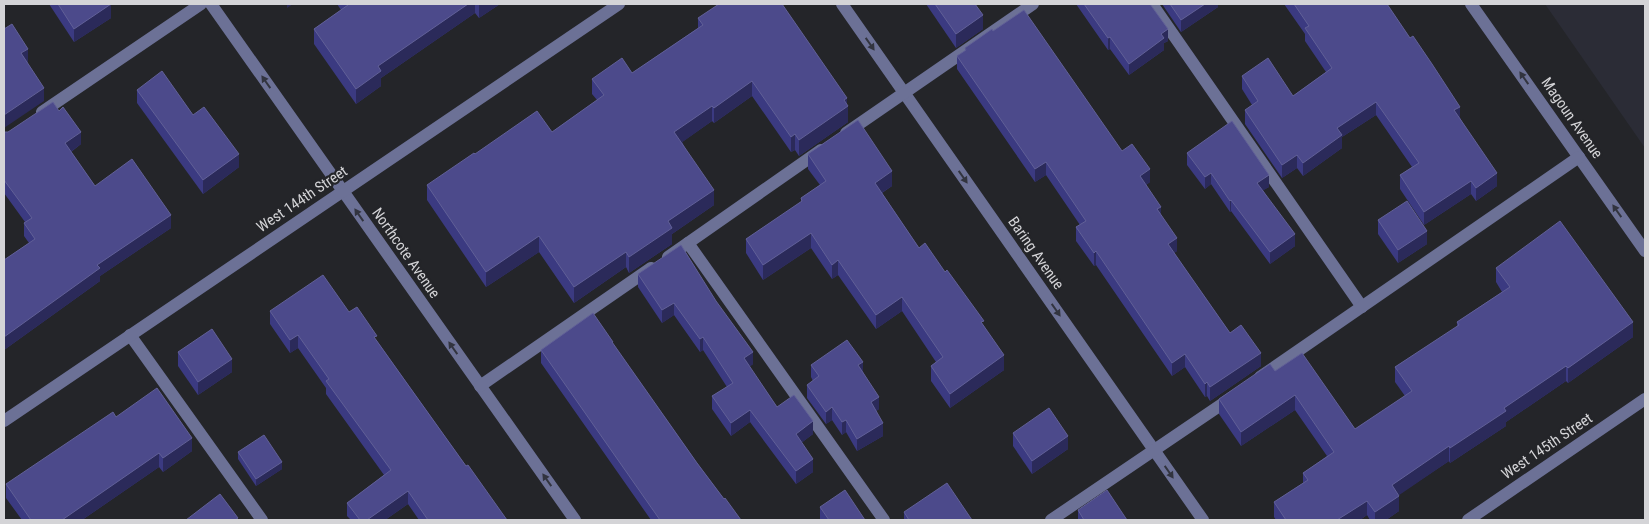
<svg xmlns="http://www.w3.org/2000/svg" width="1649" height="524" font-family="'Roboto Condensed',sans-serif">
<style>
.built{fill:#2b2c36}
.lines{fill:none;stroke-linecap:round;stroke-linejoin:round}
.minor{stroke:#6c7196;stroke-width:12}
.wall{fill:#3b3a81}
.shaded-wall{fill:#2b2a5a}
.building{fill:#4c4a8b;stroke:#616097}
.oneway{fill:#32343f}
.labels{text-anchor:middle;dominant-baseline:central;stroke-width:4.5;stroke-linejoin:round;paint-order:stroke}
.street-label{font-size:15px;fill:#d4d4d7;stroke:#242529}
</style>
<rect width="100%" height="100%" fill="#242529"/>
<path class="built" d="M1545,4H1645V148Z"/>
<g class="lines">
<g class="minor">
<path d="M211,4L575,520"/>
<path d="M842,4L1203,520"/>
<path d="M1152,4L1362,307"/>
<path d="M1471,4L1645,251"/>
<path d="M42,112L201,4"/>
<path d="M846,133L1033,4"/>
<path d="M688,243L884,520"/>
<path d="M668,257L821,150"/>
<path d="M130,335L262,520"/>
<path d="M1260,377L1579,157"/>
<path d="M480,386L651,268"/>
<path d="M4,421L619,4"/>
<path d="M1051,520L1234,396"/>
<path d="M1468,520L1645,399"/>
</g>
</g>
<g class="wall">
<path d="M49,4H111V18L74,42Z"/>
<path d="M337,4H500L479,18L475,13L381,78V86L356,104L314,44V29L341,10Z"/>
<path d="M926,4H975L983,29L956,48Z"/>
<path d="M1076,4H1150L1168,41L1164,43V50L1129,75L1110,49L1108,50Z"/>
<path d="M1162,4H1218V7L1181,32Z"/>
<path d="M1284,4H1387L1460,118L1497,186L1476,201L1471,194L1424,225L1400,189V175L1412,167L1376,115L1342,137V148L1303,176L1297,168L1282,178L1245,124V110L1252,105L1242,89V76L1293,96L1326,72L1305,41V34Z"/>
<path d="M698,18L847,104L848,122L799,156L795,150L791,152L752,96L714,123L712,121L682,142L714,205L672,234V244L629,273L626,267L574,303L539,252L486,287L427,200V185L552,132L597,100L592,94V79L632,73L698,28Z"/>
<path d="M993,31L1122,151L1150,182L1146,185L1161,215L1177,251L1174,253L1230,333L1261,366L1210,401L1207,396L1205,397L1185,367L1172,376L1096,265L1094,266L1076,241V227L1080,225L1046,175L1035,182L957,69V56L965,51V48Z"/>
<path d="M137,90L193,115L239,167L203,194L137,103Z"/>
<path d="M4,132L81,144L71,152L95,186L171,228L100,276V281L4,350V260L29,243L24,236V223L25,222L4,193Z"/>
<path d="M1187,153L1269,187L1263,190L1295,246L1270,264L1231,211L1230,212L1211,184L1205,189L1187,165Z"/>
<path d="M808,154L892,186L882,193L919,248L945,272L984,326L1004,370L950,408L931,381V366L936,362L902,311L876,329L838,275L832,279L811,248L763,280L746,253V239L801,202V198L820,185L808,169Z"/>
<path d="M1378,220L1427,244L1398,263L1378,234Z"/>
<path d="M1496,268L1633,337L1568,383L1566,381L1506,422V426L1450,463L1449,461L1398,495L1399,511L1386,520H1370L1367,515L1360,520H1276L1274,517V502L1303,483V473L1327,456L1295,410L1241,446L1219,414V399L1275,371L1355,429L1405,396L1395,382V367L1457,327V322L1502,292L1496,282Z"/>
<path d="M638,274L753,364L749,367L777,407L813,434L801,443L813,472L796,484L750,422L731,436L712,409V396L727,387L703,350L700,352L674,315L662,323L638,287Z"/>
<path d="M270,311L349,312L377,341L466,466L507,520H419L408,504L385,520H351L347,516V503L384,475L326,394V388L298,348L290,353L270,324Z"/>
<path d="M613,344L697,463L724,499L741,520H651L541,363V350Z"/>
<path d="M178,352L232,372L198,395L178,366Z"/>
<path d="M811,365L863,372L879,409L876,411L883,436L857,451L846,432L842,435L832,420L826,424L807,398V385L813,381L811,377Z"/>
<path d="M116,417L192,451L163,472L159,467L82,520H22L6,498V484Z"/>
<path d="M1013,433L1068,449L1032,474L1013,446Z"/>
<path d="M238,452L282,469L256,486L238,459Z"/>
<path d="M820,507L865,520H820Z"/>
<path d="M1078,510L1127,520H1078Z"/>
<path d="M904,512L972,520H904Z"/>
</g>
<g class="shaded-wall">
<path d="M111,4V18L74,42V29Z"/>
<path d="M287,4H293L287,8Z"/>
<path d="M468,4H475V13L381,78V86L356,104V89L378,66Z"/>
<path d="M479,4H500L479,18Z"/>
<path d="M1205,4H1218V7L1181,32V20Z"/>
<path d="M983,15V29L956,48V34Z"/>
<path d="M1168,29V41L1164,43V50L1129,75V64L1161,34Z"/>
<path d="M1110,37V49L1108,50V38Z"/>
<path d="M28,49V62L21,66V53Z"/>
<path d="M752,81V96L714,123V108Z"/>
<path d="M44,88V101L4,128V115Z"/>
<path d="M847,98V107L848,106V122L799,156V140Z"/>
<path d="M1376,102V115L1342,137V148L1303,176V163L1337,128Z"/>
<path d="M712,106V121L674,148V132Z"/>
<path d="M1460,107V120L1454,110Z"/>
<path d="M81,132V144L65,156V143Z"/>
<path d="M795,134V150L791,152V137Z"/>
<path d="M239,154V167L203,194V180Z"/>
<path d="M1297,155V168L1282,178V165Z"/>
<path d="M1046,162V175L1035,182V169Z"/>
<path d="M1150,169V182L1140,189V176Z"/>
<path d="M892,171V186L875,197V183Z"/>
<path d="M1211,173V184L1205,189V177Z"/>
<path d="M1497,173V186L1476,201V188Z"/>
<path d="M1269,175V187L1257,194V183Z"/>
<path d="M1471,181V194L1424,225V212Z"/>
<path d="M714,190V205L672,234V244L629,273V257L668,221Z"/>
<path d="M1231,200V211L1230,212V201Z"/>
<path d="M1161,207V220L1157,209Z"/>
<path d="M171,215V228L100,276V281L4,350V337L97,265Z"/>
<path d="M1427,231V244L1398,263V250Z"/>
<path d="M811,233V248L763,280V265Z"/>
<path d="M1295,234V246L1270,264V252Z"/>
<path d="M539,236V252L486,287V272Z"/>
<path d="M1177,238V251L1168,257V244Z"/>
<path d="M1096,251V265L1094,266V253Z"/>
<path d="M626,252V267L574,303V287Z"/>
<path d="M838,260V275L832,279V265Z"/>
<path d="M902,297V311L876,329V315Z"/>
<path d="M674,303V315L662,323V310Z"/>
<path d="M1633,322V337L1568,383V368Z"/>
<path d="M298,335V348L290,353V340Z"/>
<path d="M703,337V350L700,352V339Z"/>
<path d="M753,352V364L744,371V358Z"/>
<path d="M1261,353V366L1210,401V387Z"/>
<path d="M1185,354V367L1172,376V363Z"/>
<path d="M1004,355V370L950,408V394Z"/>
<path d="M232,359V372L198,395V382Z"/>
<path d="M863,362V374L858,365Z"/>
<path d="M1566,366V381L1506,422V426L1450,463V448L1504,408Z"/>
<path d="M1207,382V396L1205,397V384Z"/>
<path d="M1295,395V410L1241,446V432Z"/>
<path d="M879,397V409L871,415V402Z"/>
<path d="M832,407V420L826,424V412Z"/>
<path d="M750,410V422L731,436V423Z"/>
<path d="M846,420V432L842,435V422Z"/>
<path d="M813,421V434L796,447V434Z"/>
<path d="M883,423V436L857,451V439Z"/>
<path d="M1068,436V449L1032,474V461Z"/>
<path d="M192,438V451L163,472V458Z"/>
<path d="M1449,446V461L1392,500V485Z"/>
<path d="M159,453V467L82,520H62Z"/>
<path d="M813,459V472L796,484V471Z"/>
<path d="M282,462V469L256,486V479Z"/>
<path d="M408,491V504L385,520H367Z"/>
<path d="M1399,496V511L1386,520H1375V512Z"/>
<path d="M1367,501V515L1360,520H1337Z"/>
</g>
<g class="building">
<path d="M58,4H111L74,29Z"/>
<path d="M347,4H468L378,66L381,71L356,89L314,29L348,5Z"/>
<path d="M719,4H782L847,98L844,100L848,106L799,140L795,134L791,137L752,81L714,108L712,106L674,132L714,190L668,221L672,228L629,257L626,252L574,287L539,236L486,272L427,185L474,153L475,154L537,111L552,132L604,95L592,79L622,58L632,73L703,25L698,18Z"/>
<path d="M935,4H975L983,15L956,34Z"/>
<path d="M1084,4H1150L1168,29L1161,34L1164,38L1129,64L1110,37L1108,38Z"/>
<path d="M1170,4H1205L1181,20Z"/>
<path d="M1294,4H1387L1410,38L1413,36L1432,64L1460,107L1454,110L1497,173L1476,188L1471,181L1424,212L1400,175L1419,163L1376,102L1337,128L1342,135L1303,163L1297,155L1282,165L1245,110L1258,101L1242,76L1268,58L1293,96L1332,68L1305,28L1309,26Z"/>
<path d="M1024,10L1122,151L1132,144L1150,169L1140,176L1161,207L1157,209L1177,238L1168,244L1186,270L1230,333L1241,325L1261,353L1210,387L1207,382L1205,384L1185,354L1172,363L1096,251L1094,253L1076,227L1086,221L1046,162L1035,169L957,56L966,50L965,48L992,29L993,31Z"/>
<path d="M12,24L28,49L21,53L44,88L4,115V29Z"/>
<path d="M162,71L193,115L204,107L239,154L203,180L137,90Z"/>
<path d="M53,102L59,111L63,107L81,132L65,143L95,186L132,159L171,215L97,265L100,268L4,337V260L35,239L24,223L32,218L4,180V132H8Z"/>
<path d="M858,120L892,171L875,183L919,248L925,243L945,272L947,270L984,321L981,322L1004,355L950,394L931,366L943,357L902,297L876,315L838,260L832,265L811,233L763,265L746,239L802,201L801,198L826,181L808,154Z"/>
<path d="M1232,121L1269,175L1257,183L1295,234L1270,252L1231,200L1230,201L1211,173L1205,177L1187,153Z"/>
<path d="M1407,201L1427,231L1398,250L1378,220Z"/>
<path d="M1560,221L1633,322L1568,368L1566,366L1504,408L1506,411L1450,448L1449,446L1392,485L1399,496L1375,512L1367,501L1337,520H1286L1274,502L1308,480L1303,473L1334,452L1295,395L1241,432L1219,399L1270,364L1275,371L1302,353L1355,429L1412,391L1395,367L1459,325L1457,322L1510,287L1496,268Z"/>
<path d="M681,245L716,301L753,352L744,358L777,407L794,395L813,421L796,434L813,459L796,471L750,410L731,423L712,396L733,383L703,337L700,339L674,303L662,310L638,274Z"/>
<path d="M323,275L349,312L357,307L377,336L374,337L406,382L466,466L468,465L507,520H428L408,491L367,520H360L347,503L391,470L326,381L329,379L298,335L290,340L270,311Z"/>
<path d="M593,313L613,342H612L697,463L724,499L725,498L741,520H660L541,350Z"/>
<path d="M212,329L232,359L198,382L178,352Z"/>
<path d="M847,340L863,362L858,365L879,397L871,402L883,423L857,439L846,420L842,422L832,407L826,412L807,385L819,376L811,365Z"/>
<path d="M157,388L192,438L163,458L159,453L62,520H31L6,484L113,412L116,417Z"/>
<path d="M1049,408L1068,436L1032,461L1013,433Z"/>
<path d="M264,435L282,462L256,479L238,452Z"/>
<path d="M947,483L972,520H909L904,512Z"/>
<path d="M845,490L865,520H829L820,507Z"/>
<path d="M1107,490L1127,520H1084L1078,510Z"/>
<path d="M220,494L238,518L235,520H186Z"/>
</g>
<defs><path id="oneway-solid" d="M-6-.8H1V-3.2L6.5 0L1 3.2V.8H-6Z" transform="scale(1.25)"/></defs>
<g class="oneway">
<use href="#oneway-solid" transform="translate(870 44) rotate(55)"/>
<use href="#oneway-solid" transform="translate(1524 78) rotate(-125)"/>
<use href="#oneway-solid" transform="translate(266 82) rotate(-125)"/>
<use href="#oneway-solid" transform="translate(963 177) rotate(55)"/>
<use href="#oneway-solid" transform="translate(1617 211) rotate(-125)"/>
<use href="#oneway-solid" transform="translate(359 215) rotate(-125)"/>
<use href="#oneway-solid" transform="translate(1056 310) rotate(55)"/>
<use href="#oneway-solid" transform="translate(453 348) rotate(-125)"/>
<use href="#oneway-solid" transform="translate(1169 472) rotate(55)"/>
<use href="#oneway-solid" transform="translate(547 480) rotate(-125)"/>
</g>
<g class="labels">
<g class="street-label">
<text transform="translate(1572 118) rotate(55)">Magoun Avenue</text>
<text transform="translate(302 199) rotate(-34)">West 144th Street</text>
<text transform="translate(406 253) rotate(55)">Northcote Avenue</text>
<text transform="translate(1036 253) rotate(55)">Baring Avenue</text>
<text transform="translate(1547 446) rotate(-34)">West 145th Street</text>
</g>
</g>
<rect width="1649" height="524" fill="none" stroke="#d4d4d7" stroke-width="10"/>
</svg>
